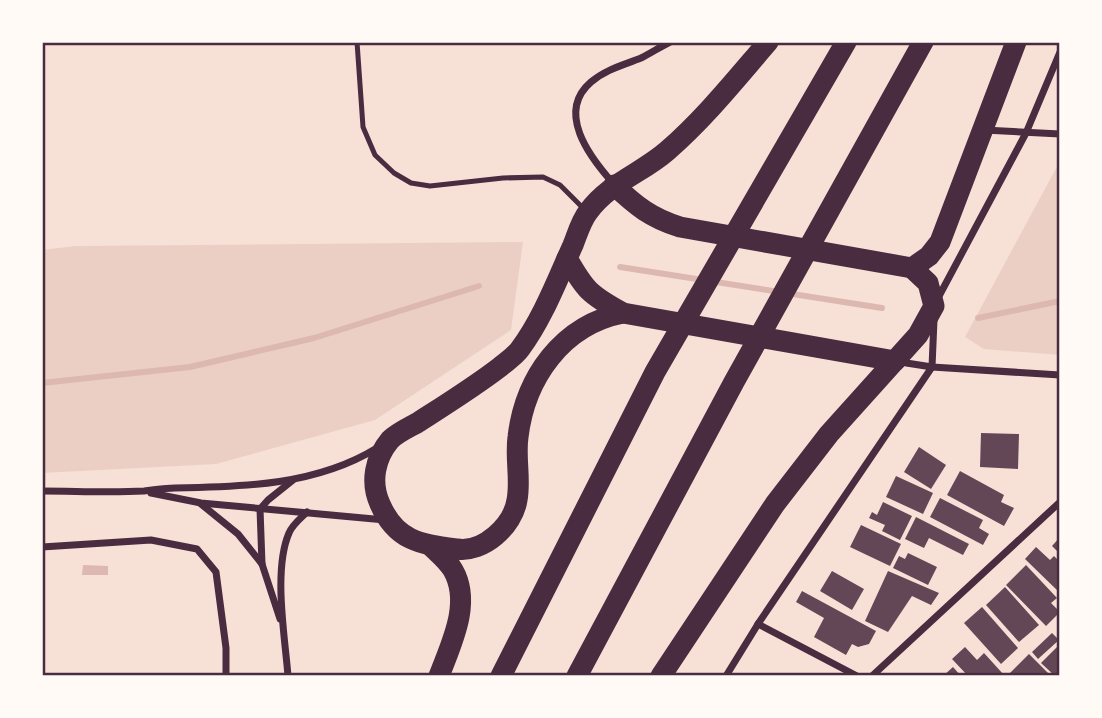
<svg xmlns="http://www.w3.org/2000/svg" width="1102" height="718" font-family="Figtree,sans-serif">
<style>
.green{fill:#ebcfc5}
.water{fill:#dcb8b0}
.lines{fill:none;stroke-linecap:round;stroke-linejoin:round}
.stream{stroke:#dcb8b0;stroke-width:6}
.building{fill:#644757}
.service{stroke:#4a2c40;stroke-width:5}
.minor{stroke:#4a2c40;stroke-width:7}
.motorway{stroke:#4a2c40;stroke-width:21}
.neatline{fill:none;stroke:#4a2c40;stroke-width:2.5}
</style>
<rect width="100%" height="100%" fill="#f7e1d7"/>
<g class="green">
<path d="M1060,161V355L984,349L965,337Z"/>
<path d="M523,242L511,330L375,420L216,464L42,473V250L75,246Z"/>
</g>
<path class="water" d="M83,565L108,566V575H82Z"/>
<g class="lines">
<g class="stream">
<path d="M620,267L882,308"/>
<path d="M978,318L1060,301"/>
<path d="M42,383L190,367L314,338L479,286"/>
</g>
</g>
<g class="building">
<path d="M981,433L1019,434L1018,469L980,467Z"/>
<path d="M919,447L946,465L931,489L904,472Z"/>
<path d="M960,471L1004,495L1001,502L1014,508L1004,526L947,495Z"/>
<path d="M896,476L933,493L923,514L886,497Z"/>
<path d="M940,498L983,520L979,528L989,534L983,545L930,517Z"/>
<path d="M883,502L912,516L900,540L882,531L885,525L869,518L872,512L877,515Z"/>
<path d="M916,517L969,544L963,555L929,538L924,548L905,539Z"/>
<path d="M861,525L901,544L890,566L850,547Z"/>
<path d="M1060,537V554L1052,546Z"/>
<path d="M1036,547L1050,560L1054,556L1060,562V593L1025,559Z"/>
<path d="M908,553L937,567L928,585L893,568L899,556L905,559Z"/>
<path d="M1026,565L1057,598L1051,603L1060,612L1046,626L1006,585Z"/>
<path d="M832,571L864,589L852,610L820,591Z"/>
<path d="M888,571L939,593L931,605L912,596L888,632L865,621Z"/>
<path d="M1005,587L1039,625L1019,642L986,605Z"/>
<path d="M802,591L876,631L869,644L858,647L852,644L846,655L814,637L824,618L796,602Z"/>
<path d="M982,607L1018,648L1001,664L964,623Z"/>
<path d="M1052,633L1059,640L1038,659L1032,652Z"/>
<path d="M1059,645L1060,676H1055L1041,663Z"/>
<path d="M965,647L977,660L984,653L1004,675L968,676L952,659Z"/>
<path d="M1029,654L1048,673L1044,676H1013L1010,673Z"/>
<path d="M953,667L961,676H943Z"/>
</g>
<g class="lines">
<path class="service" d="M357,42L363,127L375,155L394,173L411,183L430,186L503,178L543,177L560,185L584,209"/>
<g class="minor">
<path d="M984,130L1060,134"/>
<path d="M612,182C589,156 556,112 591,82C606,69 624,65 641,58C651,53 660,47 670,42"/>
<path d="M938,298L1026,133L1060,52"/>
<path d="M900,362L932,367L1060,375"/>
<path d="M42,491C76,491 110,493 144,491C154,490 165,488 175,488C244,487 317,485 377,448"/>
<path d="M151,493L201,503L385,520"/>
<path d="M201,504L238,534L262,564"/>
<path d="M42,547L151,540L197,549L216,572L226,648V676"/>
<path d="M280,619L262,564L260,509L268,500L293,480"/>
<path d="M758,624L857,676"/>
<path d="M288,676C285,637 273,570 289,533C292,525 301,518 307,512"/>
<path d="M726,676L758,624L932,367L934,320"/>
<path d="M872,676L1060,502"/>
</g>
<g class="motorway">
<path d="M614,185C636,206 651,218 680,227L912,268L928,283L934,306L918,335L829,434L775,504L661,676"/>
<path d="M567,258C585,290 590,295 623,313L895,361"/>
<path d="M912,268L929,256L940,242L1016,42"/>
<path d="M623,313C562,325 525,378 518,437C515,458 521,480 517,500C513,526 483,553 457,549C420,544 396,541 380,504C370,482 375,458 390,440C397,433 408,428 417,423C445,405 474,387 500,367C507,361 515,356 520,349C543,318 557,280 573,245C577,235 581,221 588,212C609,183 642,173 667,151C705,118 736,79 768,42"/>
<path d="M431,546C438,553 448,561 453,570C472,603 451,644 439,676"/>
<path d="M501,676L655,372L846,42"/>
<path d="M577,676L734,382L923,42"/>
</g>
</g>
<rect width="1102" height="718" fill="none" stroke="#fffaf5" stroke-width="88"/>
<rect x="44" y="44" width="1014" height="630" class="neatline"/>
</svg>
